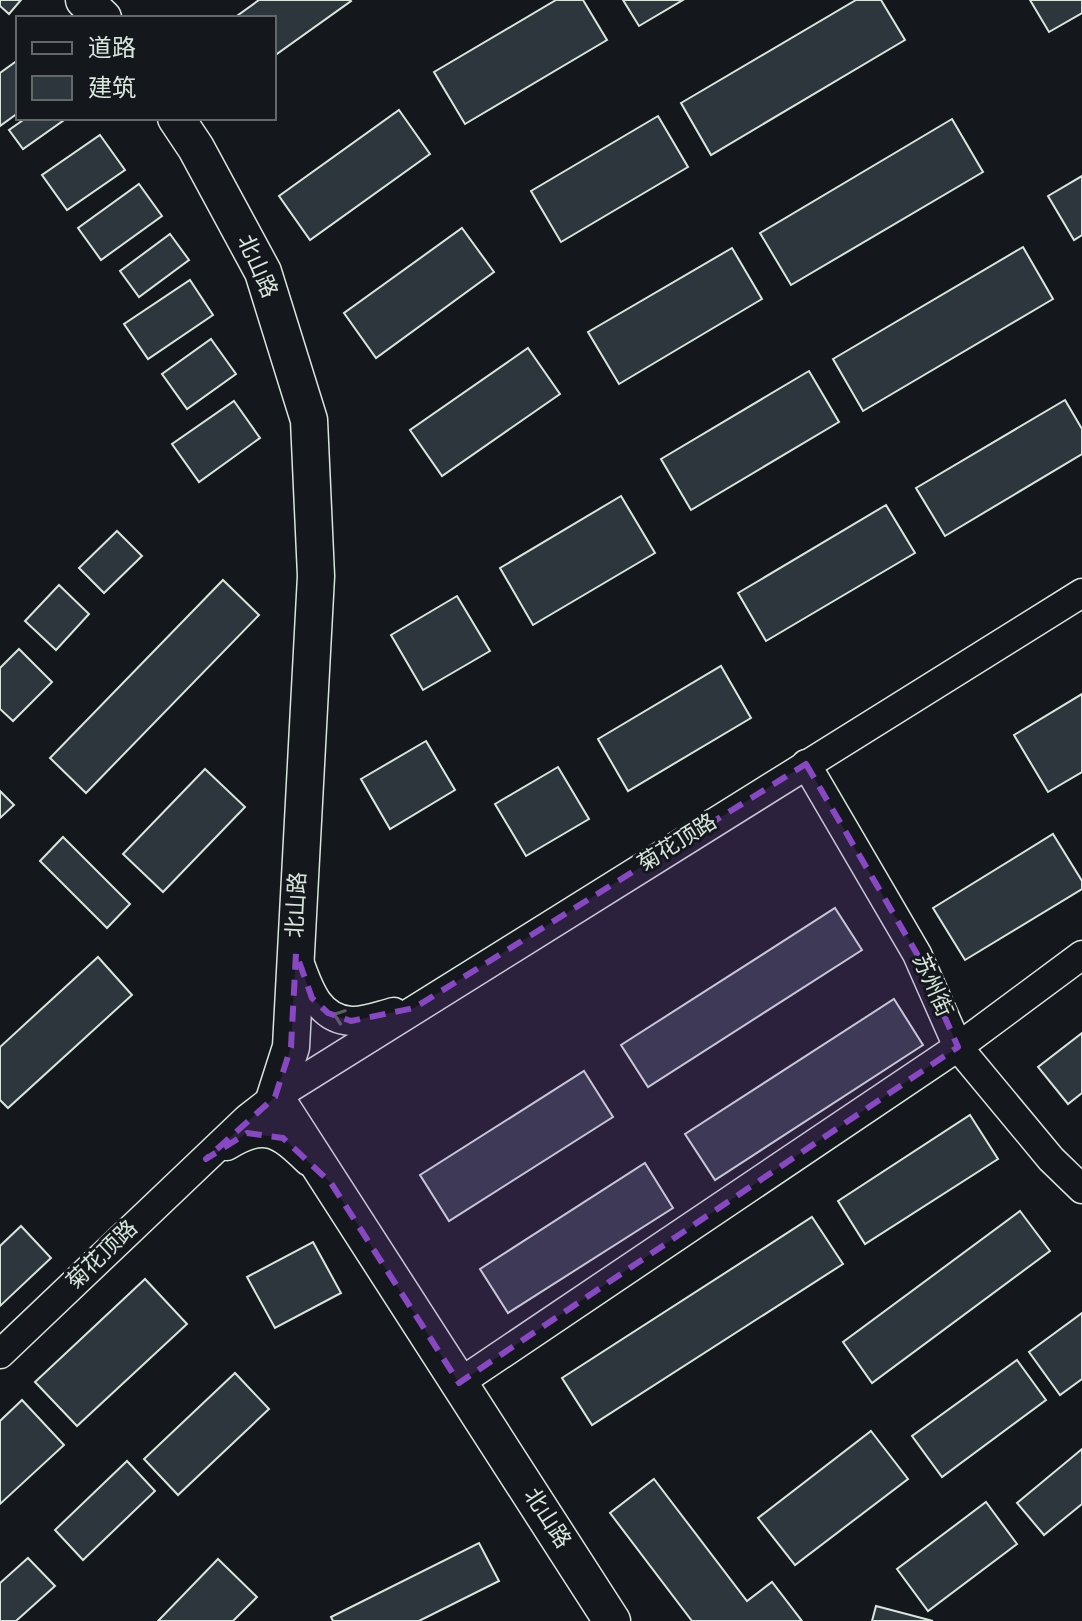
<svg xmlns="http://www.w3.org/2000/svg" width="1082" height="1621" font-family="Overpass,'Noto Sans SC',sans-serif">
<style>
.building{fill:#2c363c;stroke:#d8e6dc;stroke-width:2}
.lines{fill:none;stroke-linecap:round;stroke-linejoin:round}
.minor-casing{stroke:#d8e6dc;stroke-width:31}
.major-casing{stroke:#d8e6dc;stroke-width:39}
.minor{stroke:#14181c;stroke-width:28}
.major{stroke:#14181c;stroke-width:36}
.oneway{stroke:#59605f}
.marked{fill:#8948c3;fill-opacity:0.2;stroke:#8948c3;stroke-width:6;stroke-dasharray:16 10;stroke-linejoin:round}
.labels{text-anchor:middle;dominant-baseline:central;stroke-width:6;stroke-linejoin:round;paint-order:stroke}
.street-label{font-size:22px;fill:#d8e6dc;stroke:#14181c}
</style>
<rect width="100%" height="100%" fill="#14181c"/>
<g class="building">
<path d="M0,0H21L9,14L0,6Z"/>
<path d="M259,0H350L351,1L274,56V18H234Z"/>
<path d="M556,0H583L607,40L465,124L434,72Z"/>
<path d="M623,0H683L639,26Z"/>
<path d="M856,0H881L905,40L711,155L681,103Z"/>
<path d="M1030,0H1082V13L1049,32Z"/>
<path d="M18,60V113L0,126V73Z"/>
<path d="M399,110L430,154L310,240L279,196Z"/>
<path d="M658,116L688,167L561,242L531,191Z"/>
<path d="M26,118H67L23,149L9,130Z"/>
<path d="M952,119L983,172L791,285L760,233Z"/>
<path d="M100,135L125,170L67,210L42,175Z"/>
<path d="M1082,176V235L1074,240L1048,196Z"/>
<path d="M139,184L162,216L101,260L78,228Z"/>
<path d="M462,228L494,272L376,358L344,313Z"/>
<path d="M170,234L189,260L139,297L120,271Z"/>
<path d="M1023,247L1053,299L863,411L833,359Z"/>
<path d="M732,248L762,299L619,384L588,332Z"/>
<path d="M190,280L213,315L148,359L124,324Z"/>
<path d="M211,339L236,374L187,409L162,374Z"/>
<path d="M528,348L560,394L442,476L410,430Z"/>
<path d="M809,371L839,422L691,510L661,459Z"/>
<path d="M1065,400L1082,429V454L945,536L916,488Z"/>
<path d="M234,401L260,438L199,482L172,444Z"/>
<path d="M621,496L655,553L533,625L500,568Z"/>
<path d="M886,505L915,553L766,641L738,593Z"/>
<path d="M117,531L142,556L104,593L79,568Z"/>
<path d="M223,580L259,615L86,793L50,758Z"/>
<path d="M59,585L89,614L56,650L25,621Z"/>
<path d="M457,596L490,651L423,690L391,635Z"/>
<path d="M19,649L52,682L13,721L0,709V668Z"/>
<path d="M721,666L751,718L628,791L598,739Z"/>
<path d="M1082,694V772L1048,792L1014,735Z"/>
<path d="M426,741L455,790L390,829L361,779Z"/>
<path d="M558,767L589,819L526,856L495,804Z"/>
<path d="M205,769L245,807L163,892L123,854Z"/>
<path d="M0,791L14,805L0,818Z"/>
<path d="M1053,834L1082,881V889L965,960L933,908Z"/>
<path d="M63,837L130,904L107,928L40,861Z"/>
<path d="M835,908L862,950L648,1087L621,1045Z"/>
<path d="M98,957L132,995L8,1108L0,1100V1047Z"/>
<path d="M894,999L923,1045L715,1180L685,1134Z"/>
<path d="M1082,1033V1093L1068,1104L1038,1067Z"/>
<path d="M584,1071L613,1117L449,1221L420,1175Z"/>
<path d="M970,1115L998,1159L865,1244L838,1201Z"/>
<path d="M645,1163L673,1208L508,1313L480,1269Z"/>
<path d="M1020,1211L1050,1251L872,1383L843,1342Z"/>
<path d="M812,1217L843,1264L592,1425L562,1378Z"/>
<path d="M21,1226L51,1258L0,1306V1246Z"/>
<path d="M313,1242L341,1293L275,1328L247,1277Z"/>
<path d="M145,1279L187,1324L77,1426L35,1382Z"/>
<path d="M1082,1313V1379L1060,1395L1029,1352Z"/>
<path d="M1017,1360L1046,1400L942,1477L912,1436Z"/>
<path d="M235,1373L269,1409L178,1495L144,1459Z"/>
<path d="M22,1400L64,1445L0,1504V1421Z"/>
<path d="M871,1431L908,1479L795,1565L758,1518Z"/>
<path d="M1082,1449V1504L1044,1535L1017,1503Z"/>
<path d="M127,1461L155,1491L83,1560L55,1530Z"/>
<path d="M654,1479L747,1601L772,1582L802,1621H692L610,1513Z"/>
<path d="M986,1502L1017,1544L928,1611L897,1569Z"/>
<path d="M479,1543L499,1581L419,1621H333L331,1617Z"/>
<path d="M28,1558L55,1586L16,1621H0V1583Z"/>
<path d="M218,1559L257,1597L233,1621H158Z"/>
<path d="M876,1606L933,1621H872Z"/>
</g>
<g class="lines">
<g class="minor-casing">
<g id="minor">
<path d="M806,764L917,954L958,1047L1051,1159L1082,1189"/>
<path d="M300,964C309,989 319,1019 351,1021C364,1022 381,1015 394,1012"/>
<path d="M227,1146C265,1122 279,1133 308,1161"/>
<path d="M0,1354L248,1118L275,1097L1082,593"/>
<path d="M459,1383L958,1047L1082,955"/>
</g>
</g>
<g class="major-casing">
<g id="major">
<path d="M84,0L103,18"/>
<path d="M176,118L196,148L263,272L309,420L316,576L291,1047L275,1097L612,1621"/>
</g>
</g>
<use href="#minor" class="minor"/>
<use href="#major" class="major"/>
</g>
<defs><path id="oneway-chevron" d="M-2-3.5L2.5 0L-2 3.5" fill="none" stroke-width="1.6" stroke-linecap="round" stroke-linejoin="round" transform="scale(2)"/></defs>
<use class="oneway" href="#oneway-chevron" transform="translate(339 1016) rotate(-160)"/>
<path class="marked" d="M806,764L917,954L958,1047L459,1383L331,1183L283,1138L247,1133L206,1159L275,1097L291,1047L296,953L312,998L328,1013L351,1021L414,1008Z"/>
<g class="labels">
<g class="street-label">
<text transform="translate(256 267) rotate(66)">北山路</text>
<text transform="translate(678 844) rotate(-32)">菊花顶路</text>
<text transform="translate(298 905) rotate(-87)">北山路</text>
<text transform="translate(931 986) rotate(66)">苏州街</text>
<text transform="translate(103 1256) rotate(-44)">菊花顶路</text>
<text transform="translate(546 1519) rotate(57)">北山路</text>
</g>
</g>
<rect x="16" y="16" width="260" height="104" fill="#14181c" stroke="#626a69" stroke-width="2"/>
<rect x="32" y="42" width="40" height="12" fill="#14181c" stroke="#626a69" stroke-width="2"/>
<text x="88" y="56" font-size="24" fill="#d8e6dc">道路</text>
<rect x="32" y="76" width="40" height="24" fill="#2c363c" stroke="#626a69" stroke-width="2"/>
<text x="88" y="96" font-size="24" fill="#d8e6dc">建筑</text>
</svg>
